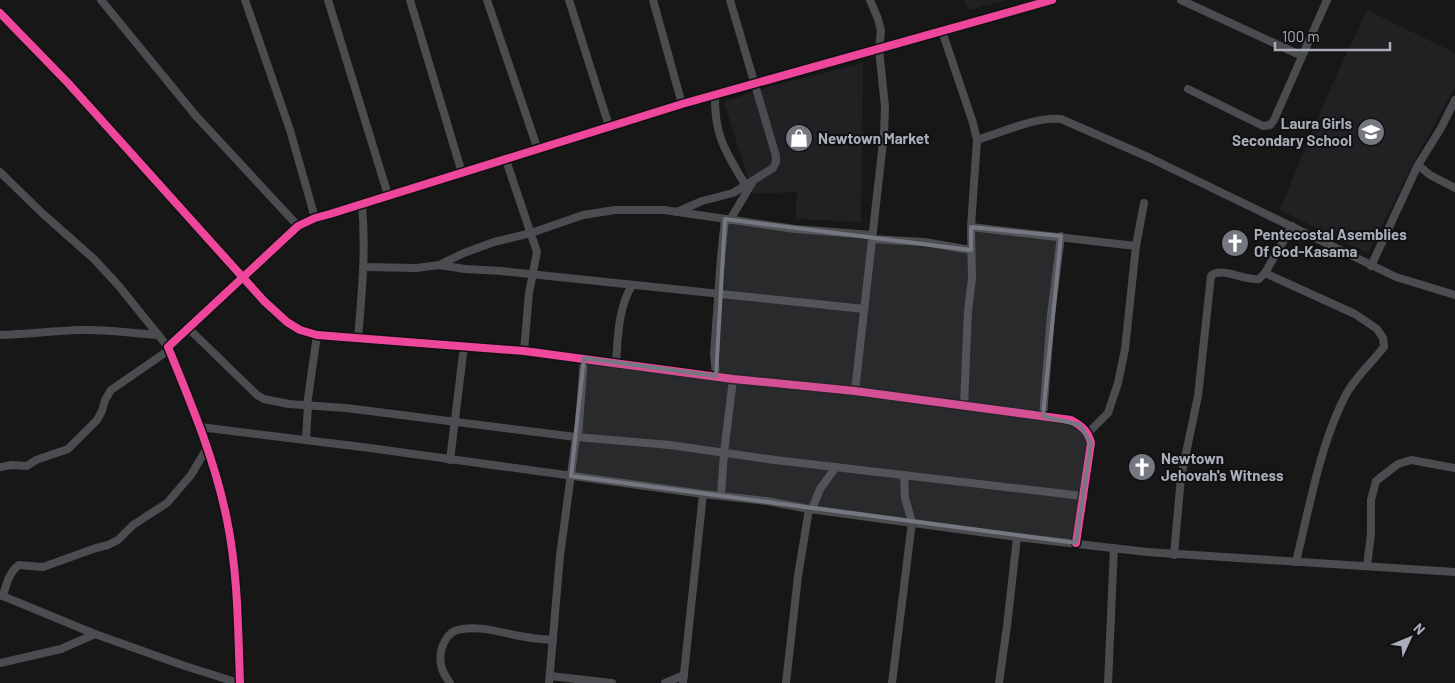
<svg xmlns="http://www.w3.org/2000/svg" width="1455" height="683" font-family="Barlow,sans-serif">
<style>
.built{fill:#212123}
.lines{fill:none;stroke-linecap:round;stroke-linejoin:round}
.street{stroke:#4b4c50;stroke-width:8}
.cycleway-casing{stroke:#111113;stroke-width:11}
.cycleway{stroke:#ed469a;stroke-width:8}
.marked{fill:#757880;fill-opacity:0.2;stroke:#757880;stroke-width:4;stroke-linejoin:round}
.labels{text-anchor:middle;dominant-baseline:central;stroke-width:4;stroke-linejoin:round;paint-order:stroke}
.poi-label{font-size:15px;font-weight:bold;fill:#a8adb8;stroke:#111113;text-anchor:start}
</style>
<rect width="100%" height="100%" fill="#171717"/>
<g class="built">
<path d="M963,0H1006L969,10Z"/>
<path d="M1367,10L1455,53V87L1412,165L1368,253L1280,210L1326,98Z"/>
<path d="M863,63L861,222L795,219L797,192L753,194L724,102L771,86Z"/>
</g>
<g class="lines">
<g class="street">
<path d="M101,0L196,116L298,226"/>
<path d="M245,0L290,130L315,218"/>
<path d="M328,0L388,195"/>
<path d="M410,0L462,173"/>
<path d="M487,0L538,150"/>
<path d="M569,0L609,126"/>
<path d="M653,0L682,104"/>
<path d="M1181,0L1302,56"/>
<path d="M0,13L68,83L264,301L287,322L300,330L317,335L524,351L733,379L855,391L1071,420C1082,426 1088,431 1091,443L1076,543"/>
<path d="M942,31L973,123L977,140L971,227L972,278L968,311L964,405"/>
<path d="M1188,89L1263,126L1270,125L1274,120L1327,0"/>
<path d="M715,95C714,136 726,152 746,186"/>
<path d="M977,140C1004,132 1033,117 1061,119L1148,157L1396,277L1455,295"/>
<path d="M506,160L537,252L529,293L524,351"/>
<path d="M1418,165L1430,175L1455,188"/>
<path d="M0,172L42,213L94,259L118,285L168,347"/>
<path d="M677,212L702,201L733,193L773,168L776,162V156L730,0"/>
<path d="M730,220L752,183"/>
<path d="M971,227L1136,246"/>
<path d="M872,239L924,242L971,250"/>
<path d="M439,265L464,253L494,242L531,233L583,215L615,210H664L795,229L872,235"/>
<path d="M1371,266L1418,165L1441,128L1455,100"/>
<path d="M364,267L416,268L439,265L465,269L501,271L864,309"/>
<path d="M1265,273L1355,314L1377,329L1383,338L1384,347C1372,362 1358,375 1348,391C1321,439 1309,509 1296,562"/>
<path d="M188,328L257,395L264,399L289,404L346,408L576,437L670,445L775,460L1083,496"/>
<path d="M0,335C27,334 54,331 81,330C107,329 132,333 158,335"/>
<path d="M358,338C362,293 366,249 362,204"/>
<path d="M616,363C618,336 618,309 632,285"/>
<path d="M716,376L714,354L721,257L725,219"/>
<path d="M855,391L884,133L885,107L879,49L881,31L878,19L870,0"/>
<path d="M307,405L317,335"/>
<path d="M1043,416L1051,315L1061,236"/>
<path d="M200,427L370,448L703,494L767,501L809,509L1017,537L1147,552L1455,572"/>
<path d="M1088,433L1108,413L1118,383L1125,349L1136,246L1144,203"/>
<path d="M578,437L584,358"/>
<path d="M306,440L308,405"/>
<path d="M450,460L464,346"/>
<path d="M0,467L12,465L27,466L36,460L68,449L97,420L102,411L105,400L111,390L169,350"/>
<path d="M721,495L724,453L733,379"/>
<path d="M812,509L820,489L836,467"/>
<path d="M1174,555L1181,477L1198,396L1211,276C1220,266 1245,281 1259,279L1265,273L1292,226"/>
<path d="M1367,566L1371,534V500L1376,481L1398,464L1411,460L1455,468"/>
<path d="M0,595L95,634L185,666L239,683"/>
<path d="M3,596C6,585 9,572 19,565L43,567L96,548L108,545L118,540L133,525L167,503L191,475L207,448"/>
<path d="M0,663L61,649L95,634"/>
<path d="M550,676L612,683"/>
<path d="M240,683C238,629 238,573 227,520C215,460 191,403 168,347L298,226L315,218L330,214L682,104L1052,0"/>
<path d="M450,683C442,672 439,664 441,651C443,643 448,633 457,630C479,624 504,634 526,637C535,639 544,639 553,640"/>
<path d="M549,683L560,556L576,437"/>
<path d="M665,683L684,675"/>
<path d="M683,683L703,494"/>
<path d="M786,683L798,576L809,509"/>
<path d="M892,683L912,522L905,498L904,475"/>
<path d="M999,683L1007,626L1017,537"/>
<path d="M1108,683L1114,548"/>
</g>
<g class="cycleway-casing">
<g id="cycleway">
<path d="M0,13L68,83L264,301L287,322L300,330L317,335L524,351L733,379L855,391L1071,420C1082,426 1088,431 1091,443L1076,543"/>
<path d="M240,683C238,629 238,573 227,520C215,460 191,403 168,347L298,226L315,218L330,214L682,104L1052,0"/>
</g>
</g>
<use href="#cycleway" class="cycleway"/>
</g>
<path class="marked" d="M725,219L971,250V227L1061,236L1043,416L1080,425L1091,443L1076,543L571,476L584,358L716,376Z"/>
<defs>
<g id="school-disc" transform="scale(1.4375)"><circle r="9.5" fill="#757880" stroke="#111113"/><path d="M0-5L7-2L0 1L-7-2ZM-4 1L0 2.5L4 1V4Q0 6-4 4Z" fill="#fff"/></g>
<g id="shop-disc" transform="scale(1.4375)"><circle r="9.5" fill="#757880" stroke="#111113"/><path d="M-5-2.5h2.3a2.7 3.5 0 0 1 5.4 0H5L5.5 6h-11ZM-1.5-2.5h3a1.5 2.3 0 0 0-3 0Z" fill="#fff"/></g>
<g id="church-disc" transform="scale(1.4375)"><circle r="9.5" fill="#757880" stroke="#111113"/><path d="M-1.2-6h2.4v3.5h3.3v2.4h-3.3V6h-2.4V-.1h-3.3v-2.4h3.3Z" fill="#fff"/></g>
</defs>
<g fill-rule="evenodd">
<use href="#school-disc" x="1371" y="132"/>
<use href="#shop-disc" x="799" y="138"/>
<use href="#church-disc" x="1235" y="243"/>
<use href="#church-disc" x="1142" y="467"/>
</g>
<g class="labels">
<g class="poi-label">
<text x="1352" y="123" text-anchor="end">Laura Girls<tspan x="1352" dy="17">Secondary School</tspan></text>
<text x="818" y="138">Newtown Market</text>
<text x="1254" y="234">Pentecostal Asemblies<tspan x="1254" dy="17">Of God-Kasama</tspan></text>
<text x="1161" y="458">Newtown<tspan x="1161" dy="17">Jehovah's Witness</tspan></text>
</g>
</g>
<g transform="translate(1410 638) rotate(46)" stroke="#111113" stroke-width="4" paint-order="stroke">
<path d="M0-4L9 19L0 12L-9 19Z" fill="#a8adb8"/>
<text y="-8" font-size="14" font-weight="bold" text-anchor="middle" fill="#a8adb8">N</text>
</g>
<path d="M1275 42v8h115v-8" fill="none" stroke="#a8adb8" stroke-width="2.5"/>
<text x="1282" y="42" font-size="15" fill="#a8adb8" stroke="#111113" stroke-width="4" paint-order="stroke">100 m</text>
</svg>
